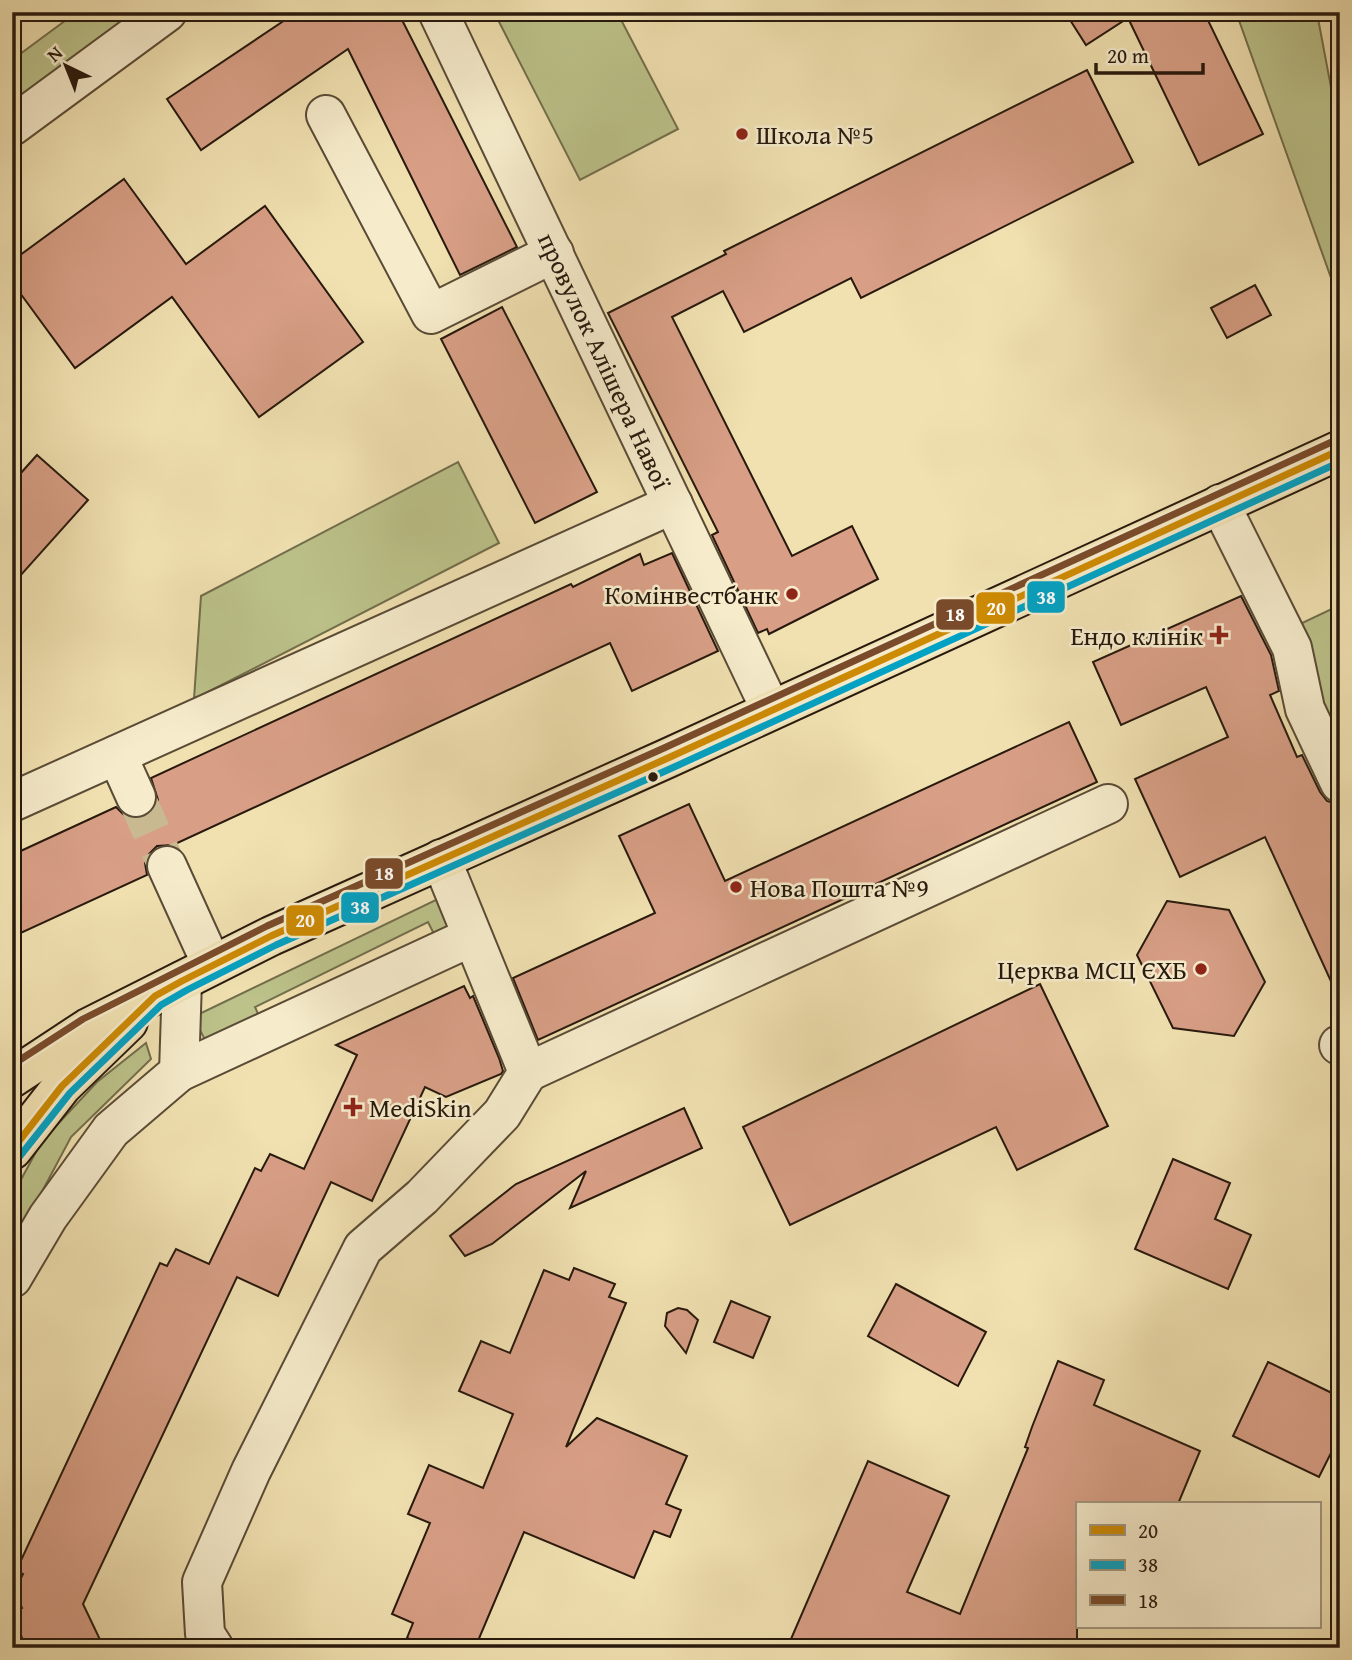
<svg xmlns="http://www.w3.org/2000/svg" width="1352" height="1660" font-family="'Gentium Book Plus',serif">
<style>
.green{fill:#bcc28a;stroke:#726e4c;stroke-width:2}
.building{fill:#d89f86;stroke:#27190d;stroke-width:2}
.lines{fill:none;stroke-linecap:round;stroke-linejoin:round}
.minor-tunnel{stroke:#c9b990;stroke-width:38;stroke-dasharray:38 19;stroke-linecap:butt}
.minor-casing{stroke:#5a4b36;stroke-width:42}
.major-casing{stroke:#27190d;stroke-width:42}
.minor{stroke:#f6eccc;stroke-width:38}
.major{stroke:#f1e1b1;stroke-width:38}
.bus-1-casing{stroke:#f6eccc;stroke-width:12}
.bus-2-casing{stroke:#f6eccc;stroke-width:12}
.bus-3-casing{stroke:#f6eccc;stroke-width:12}
.bus-1{stroke:#cd8a03;stroke-width:7}
.bus-2{stroke:#02a2c4;stroke-width:7}
.bus-3{stroke:#7a4b2a;stroke-width:7}
.poi-dot{fill:#8f2418;stroke:#f6eccc;stroke-width:2.5}
.bus-dot{fill:#27190d;stroke:#f6eccc;stroke-width:2.5}
.labels{text-anchor:middle;dominant-baseline:central;stroke-width:5;stroke-linejoin:round;paint-order:stroke}
.poi-label{font-size:26px;fill:#27190d;stroke:#f6eccc;text-anchor:start}
.street-label{font-size:26px;fill:#27190d;stroke:#f6eccc}
.line-badge{stroke:#f6eccc;stroke-width:2.5}
.badge-label{font-size:19px;text-anchor:middle;font-weight:bold;fill:#fff}
</style>
<rect width="100%" height="100%" fill="#f1e1b1"/>
<filter id="stains"><feTurbulence type="fractalNoise" baseFrequency=".00286" numOctaves="4"/><feColorMatrix values="0 0 0 0 .2 0 0 0 0 .09 0 0 0 0 .02 0 0 0 .5 -.17"/></filter>
<radialGradient id="worn" r=".72"><stop offset=".6" stop-color="#630" stop-opacity="0"/><stop offset="1" stop-color="#630" stop-opacity=".3"/></radialGradient>
<g class="green">
<path d="M77,12H136L12,102V60Z"/>
<path d="M494,12H617L678,129L580,180Z"/>
<path d="M1236,12L1317,13L1340,135V303Z"/>
<path d="M458,462L499,543L194,699L201,596Z"/>
<path d="M1340,605V727L1322,734L1279,634Z"/>
<path d="M444,896L459,928L436,938L428,922L255,1007L263,1025L211,1051L193,1017Z"/>
<path d="M146,1043L151,1059L71,1137L12,1248V1196L42,1141L97,1082Z"/>
</g>
<g class="building">
<path d="M297,12H398L517,247L460,275L348,49L201,150L167,99Z"/>
<path d="M1065,12H1204L1263,134L1199,165L1128,18L1086,45Z"/>
<path d="M1087,70L1133,162L861,298L851,278L744,332L723,291L672,317L792,556L852,526L878,579L769,634L767,629L758,633L712,535L718,532L608,313L726,254L724,251Z"/>
<path d="M124,179L186,264L265,206L363,342L259,417L172,297L75,368L12,282V261Z"/>
<path d="M1255,285L1271,315L1227,338L1211,308Z"/>
<path d="M502,307L597,492L535,523L441,339Z"/>
<path d="M37,455L88,500L12,585V483Z"/>
<path d="M672,553L718,651L632,691L610,643L173,845L157,846L149,854L145,863L147,875L12,937V855L116,807L123,814L133,819L146,817L154,809L158,800L151,778L571,584L573,587L640,554L644,565Z"/>
<path d="M1241,596L1271,655L1279,691L1270,695L1297,757L1302,755L1320,792L1327,801L1340,805V1001L1265,837L1180,877L1135,779L1228,737L1206,687L1121,725L1093,662Z"/>
<path d="M1069,722L1097,782L538,1040L513,978L655,913L619,836L689,804L725,881Z"/>
<path d="M1167,901L1229,910L1265,982L1234,1036L1173,1028L1137,955Z"/>
<path d="M1040,984L1108,1126L1017,1170L996,1127L790,1225L743,1127Z"/>
<path d="M464,986L470,998L473,996L499,1058L503,1071L501,1074L446,1097L425,1087L372,1201L331,1182L278,1296L237,1277L83,1604L104,1648H26L12,1612L22,1608L15,1590L23,1574L16,1571L160,1263L167,1266L176,1249L209,1264L255,1168L261,1171L270,1154L304,1169L357,1055L336,1045Z"/>
<path d="M684,1108L702,1148L570,1208L586,1171L492,1244L465,1256L450,1236L516,1184Z"/>
<path d="M1173,1159L1230,1183L1215,1219L1251,1235L1228,1289L1135,1249Z"/>
<path d="M574,1268L615,1284L609,1297L626,1303L566,1447L597,1418L687,1456L666,1504L681,1510L670,1537L654,1531L634,1578L524,1532L475,1648H431L407,1638L413,1623L392,1614L430,1523L408,1514L429,1465L483,1488L513,1414L459,1391L481,1341L510,1353L544,1270L569,1280Z"/>
<path d="M896,1284L986,1332L958,1386L868,1336Z"/>
<path d="M731,1301L770,1317L753,1358L714,1342Z"/>
<path d="M678,1308L687,1310L698,1320L686,1353L665,1326L667,1313Z"/>
<path d="M1058,1361L1104,1380L1094,1405L1200,1451L1178,1504H1077V1648H812L791,1639L868,1461L949,1496L907,1592L960,1614L1028,1448L1025,1447L1032,1427Z"/>
<path d="M1268,1362L1340,1397V1435L1319,1477L1233,1436Z"/>
</g>
<g class="lines">
<path class="minor-tunnel" d="M136,797L167,866"/>
<g class="minor-casing">
<g id="minor">
<path d="M438,12L771,710"/>
<path d="M326,115L431,314L554,253"/>
<path d="M12,126L167,12"/>
<path d="M1220,504L1292,648L1305,709L1340,783"/>
<path d="M117,755L136,797"/>
<path d="M12,802L673,504"/>
<path d="M167,866L212,965"/>
<path d="M1339,1045H1340"/>
<path d="M179,1072L471,937"/>
<path d="M528,1072L1108,804"/>
<path d="M12,1278L48,1217L111,1130L179,1072L182,981"/>
<path d="M214,1648L205,1634L202,1582L251,1471L363,1248L422,1197L502,1114L528,1072L441,859"/>
</g>
</g>
<g class="major-casing">
<g id="major">
<path d="M12,1078L88,1028L271,936L668,758L1340,450"/>
<path d="M12,1150L62,1086L128,1022"/>
</g>
</g>
<use href="#minor" class="minor"/>
<use href="#major" class="major"/>
<g class="bus-1-casing">
<path id="bus-1" d="M12,1150L62,1086L155,996L182,981L271,936L668,758L1340,450"/>
</g>
<g class="bus-2-casing">
<path id="bus-2" d="M20,1156L70,1093L161,1005L187,990L276,945L672,768L1340,462"/>
</g>
<g class="bus-3-casing">
<path id="bus-3" d="M12,1065L83,1019L267,926L664,748L1336,440"/>
</g>
<use href="#bus-1" class="bus-1"/>
<use href="#bus-2" class="bus-2"/>
<use href="#bus-3" class="bus-3"/>
</g>
<g class="poi-dot">
<circle cx="742" cy="134" r="7"/>
<circle cx="792" cy="594" r="7"/>
<path d="M1215.5 624.5h7v7h7v7h-7v7h-7v-7h-7v-7h7z"/>
<circle cx="736" cy="887" r="7"/>
<circle cx="1201" cy="969" r="7"/>
<path d="M349.5 1096.5h7v7h7v7h-7v7h-7v-7h-7v-7h7z"/>
</g>
<circle class="bus-dot" cx="653" cy="777" r="6"/>
<g class="labels">
<g class="poi-label">
<text x="756" y="134">Школа №5</text>
<text x="778" y="594" text-anchor="end">Комінвестбанк</text>
<text x="1203" y="635" text-anchor="end">Ендо клінік</text>
<text x="750" y="887">Нова Пошта №9</text>
<text x="1187" y="969" text-anchor="end">Церква МСЦ ЄХБ</text>
<text x="369" y="1107">MediSkin</text>
</g>
<g class="street-label">
<text transform="translate(605 361) rotate(65)">провулок Алішера Навої</text>
</g>
</g>
<g class="line-badge">
<rect x="1026" y="580" width="40" height="34" rx="7" fill="#02a2c4"/>
<rect x="975" y="591" width="41" height="34" rx="7" fill="#cd8a03"/>
<rect x="935" y="598" width="40" height="33" rx="7" fill="#7a4b2a"/>
<rect x="364" y="857" width="40" height="33" rx="7" fill="#7a4b2a"/>
<rect x="340" y="891" width="40" height="33" rx="7" fill="#02a2c4"/>
<rect x="285" y="904" width="40" height="33" rx="7" fill="#cd8a03"/>
</g>
<g class="badge-label">
<text x="1046" y="604">38</text>
<text x="996" y="615">20</text>
<text x="955" y="621">18</text>
<text x="384" y="880">18</text>
<text x="360" y="914">38</text>
<text x="305" y="927">20</text>
</g>
<rect width="1352" height="1660" fill="none" stroke="#f1e1b1" stroke-width="42"/>
<rect x="14" y="14" width="1324" height="1632" fill="none" stroke="#27190d" stroke-width="3.5"/>
<rect x="21" y="21" width="1310" height="1618" fill="none" stroke="#27190d" stroke-width="2"/>
<rect x="1076" y="1502" width="245" height="126" fill="#f6eccc" stroke="#a39880" stroke-width="2"/>
<rect x="1090" y="1525" width="35" height="10" fill="#cd8a03" stroke="#a39880" stroke-width="2"/>
<text x="1138" y="1538" font-size="21" fill="#27190d">20</text>
<rect x="1090" y="1560" width="35" height="10" fill="#02a2c4" stroke="#a39880" stroke-width="2"/>
<text x="1138" y="1572" font-size="21" fill="#27190d">38</text>
<rect x="1090" y="1595" width="35" height="10" fill="#7a4b2a" stroke="#a39880" stroke-width="2"/>
<text x="1138" y="1608" font-size="21" fill="#27190d">18</text>
<g transform="translate(66 66) rotate(317)" stroke="#f6eccc" stroke-width="5" paint-order="stroke">
<path d="M0-5L12 26L0 18L-12 26Z" fill="#27190d"/>
<text y="-10" font-size="19" font-weight="bold" text-anchor="middle" fill="#27190d">N</text>
</g>
<path d="M1096 63v10h107v-10" fill="none" stroke="#27190d" stroke-width="3.5"/>
<text x="1107" y="63" font-size="21" fill="#27190d" stroke="#f6eccc" stroke-width="5" paint-order="stroke">20 m</text>
<rect width="100%" height="100%" filter="url(#stains)"/>
<rect width="100%" height="100%" fill="url(#worn)"/>
</svg>
